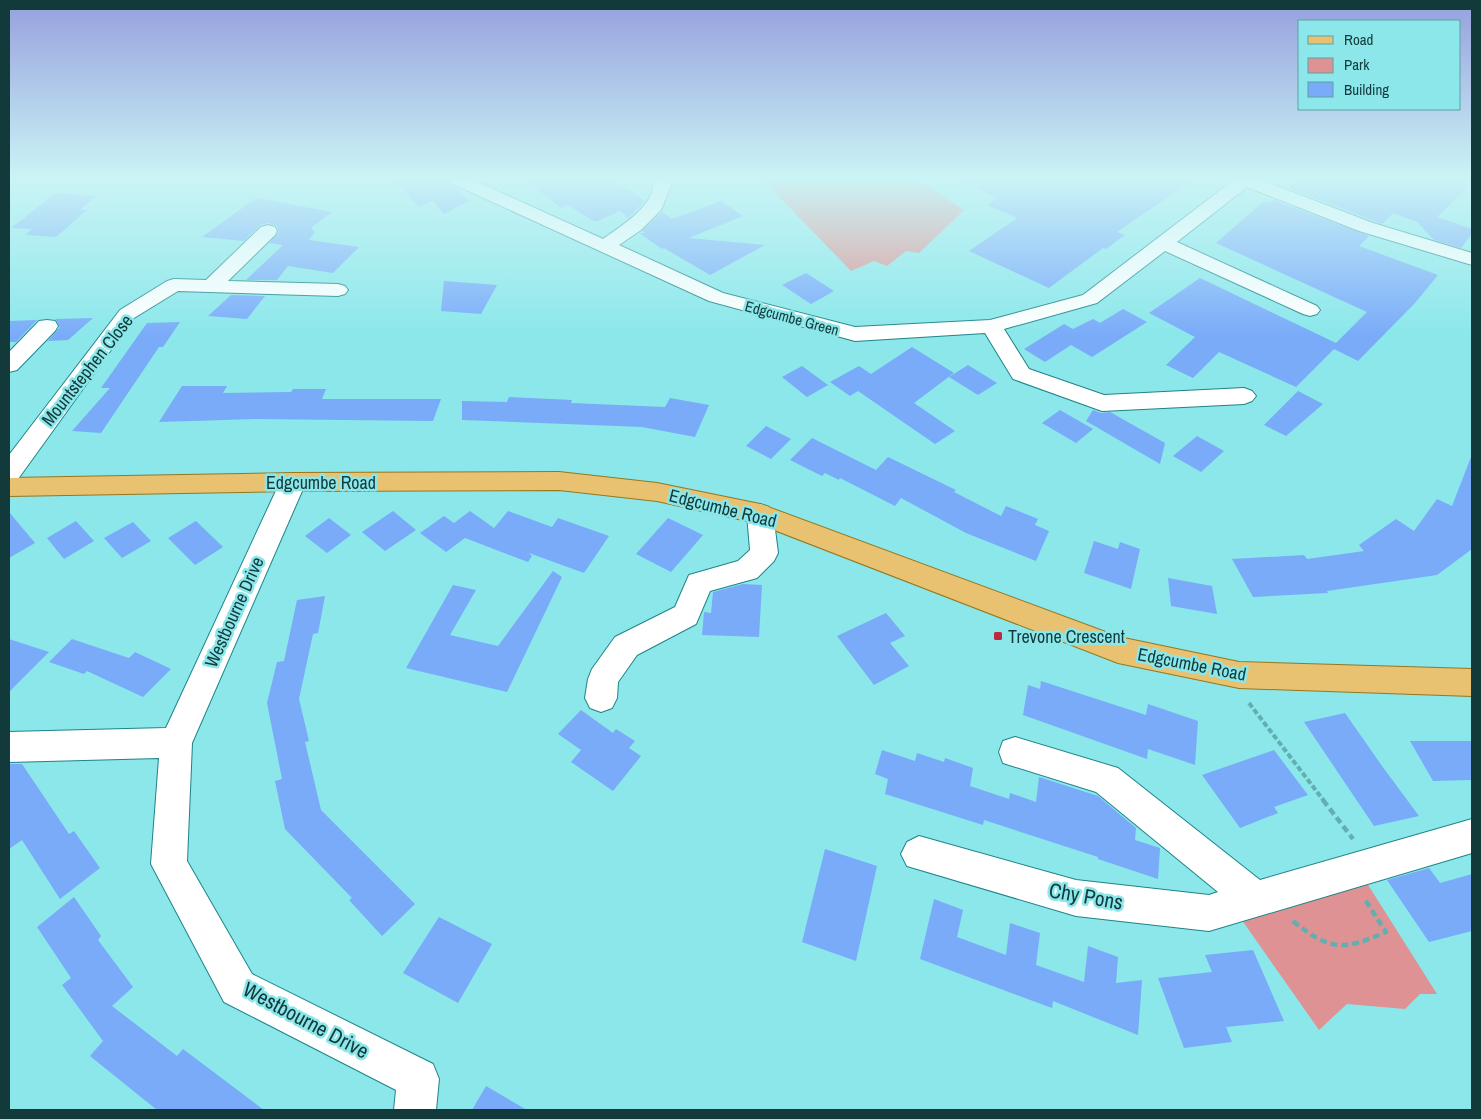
<svg xmlns="http://www.w3.org/2000/svg" width="1481" height="1119" font-family="'Archivo Narrow',sans-serif">
<style>
.green{fill:#df9293}
.building{fill:#79abf9}
.lines{fill:none;stroke-linecap:round;stroke-linejoin:round}
.minor-casing{stroke:#1e8488;stroke-width:2}
.major-casing{stroke:#937820;stroke-width:2}
.path-far1{stroke:#63aeb0;stroke-width:4;stroke-dasharray:5.5 2.5;stroke-linecap:butt}
.path{stroke:#63aeb0;stroke-width:4.5;stroke-dasharray:7 4;stroke-linecap:butt}
.minor{fill:#fff;fill-rule:evenodd}
.major{fill:#e8c270;fill-rule:evenodd}
.poi-dot{fill:#bb2a3f;stroke:#8be7ea;stroke-width:2}
.labels{text-anchor:middle;dominant-baseline:central;stroke-width:5;stroke-linejoin:round;paint-order:stroke}
.far-street-label{font-size:15px;fill:#123a3b;stroke:#8be7ea}
.street-label{font-size:18px;fill:#123a3b;stroke:#8be7ea}
.poi-label{font-size:18px;fill:#123a3b;stroke:#8be7ea;text-anchor:start}
.near-street-label{font-size:21px;fill:#123a3b;stroke:#8be7ea}
</style>
<rect width="100%" height="100%" fill="#8be7ea"/>
<g class="green">
<path d="M762,179H916L964,210L919,253L906,251L887,266L874,261L851,271Z"/>
<path d="M1358,869L1437,994H1420L1405,1009L1347,1004L1319,1030L1232,906Z"/>
</g>
<g class="building">
<path d="M394,179H446L469,201L444,214L433,201L418,206Z"/>
<path d="M524,179H613L645,201L628,218L620,211L595,222L568,205L561,208Z"/>
<path d="M956,179H1194L1117,232L1125,235L1106,249L1103,248L1049,288L969,251L1017,218L987,205L998,198Z"/>
<path d="M1299,179H1449L1469,186L1437,217L1472,229V234L1461,248L1434,240L1417,222L1393,213L1382,224L1374,221L1288,188Z"/>
<path d="M56,193L97,196L80,210H87L56,237L26,235L32,229L11,228Z"/>
<path d="M256,198L332,212L311,228L315,232L309,240L359,247L333,273L288,266L277,280H246L283,245L269,243L279,232L277,226L269,223L260,225L244,241L202,237Z"/>
<path d="M1274,200L1369,236L1359,246L1438,275L1415,303L1358,361L1334,349L1296,387L1219,352L1193,378L1166,365L1195,337L1149,313L1200,278L1336,343L1367,312L1216,243L1264,201L1270,203Z"/>
<path d="M721,201L743,216L689,238L765,245L710,275L664,248L662,249L639,233H645L642,231L662,212L672,219Z"/>
<path d="M806,273L834,291L811,304L782,285Z"/>
<path d="M444,281L497,285L481,314L441,311Z"/>
<path d="M231,295L265,296L247,319L208,316Z"/>
<path d="M1123,309L1147,322L1092,357L1071,345L1045,362L1024,349L1064,324L1073,329L1093,319L1100,323Z"/>
<path d="M93,318L68,340L48,341L60,327L55,319Z"/>
<path d="M37,320L16,342H9V321Z"/>
<path d="M180,322L163,347H159L101,433L72,431L110,388H101L147,323Z"/>
<path d="M912,347L954,373L914,403L955,431L935,444L858,391L850,396L830,382L859,366L871,374Z"/>
<path d="M968,365L997,383L978,395L949,377Z"/>
<path d="M802,366L828,385L807,397L782,377Z"/>
<path d="M182,386H227L223,393L291,392L293,389H326L322,399H441L433,421L256,419L159,422Z"/>
<path d="M1298,391L1323,404L1286,436L1264,425Z"/>
<path d="M509,397L572,400L571,403L665,407L670,398L709,405L695,437L642,427L462,420V401L507,402Z"/>
<path d="M1060,410L1093,429L1076,443L1042,423Z"/>
<path d="M1093,410L1101,413L1110,412L1165,443L1160,464L1086,421Z"/>
<path d="M766,426L791,439L771,459L746,446Z"/>
<path d="M1197,436L1224,451L1201,472L1173,456Z"/>
<path d="M812,438L876,470L888,457L956,490L954,492L1001,516L1006,506L1038,519L1035,525L1049,531L1036,561L966,533L901,498L895,506L840,478L839,480L825,473L822,476L790,460Z"/>
<path d="M1471,457L1472,549L1437,575L1327,591L1328,593L1253,597L1232,559L1304,555L1307,559L1364,551L1359,545L1396,519L1414,531L1437,499L1452,506Z"/>
<path d="M393,511L416,530L385,551L362,532Z"/>
<path d="M470,511L494,528L508,511L552,527L558,518L609,536L584,573L529,553L532,556L528,562L465,538L446,552L420,533L444,516L454,523Z"/>
<path d="M9,512L35,543L9,558Z"/>
<path d="M329,518L351,535L327,553L305,536Z"/>
<path d="M668,518L703,535L671,572L636,554Z"/>
<path d="M76,521L94,541L64,559L47,538Z"/>
<path d="M196,521L223,547L195,565L168,538Z"/>
<path d="M133,522L151,541L122,558L104,538Z"/>
<path d="M1094,541L1118,549L1120,542L1140,549L1131,589L1084,573Z"/>
<path d="M553,571L562,577L507,692L406,668L453,585L476,590L450,635L498,646Z"/>
<path d="M1168,578L1212,586L1217,614L1171,606Z"/>
<path d="M743,584L762,585L759,637L702,635L704,612L711,613L713,592Z"/>
<path d="M325,596L318,633L313,634L299,699L309,741L305,742L321,810L415,904L382,936L349,900L352,898L285,829L275,781L282,779L267,703L277,662L284,661L297,600Z"/>
<path d="M886,613L905,636L890,643L909,666L874,685L837,636Z"/>
<path d="M9,639L49,652L9,692Z"/>
<path d="M72,639L129,658L135,652L171,669L143,697L87,671L84,674L49,662Z"/>
<path d="M1041,681L1146,715L1148,704L1198,721L1195,765L1148,749L1147,759L1023,715L1028,685L1040,689Z"/>
<path d="M581,710L613,733L616,729L635,741L629,748L641,756L613,791L571,762L581,750L558,734Z"/>
<path d="M1345,713L1382,766L1419,816L1374,826L1304,722Z"/>
<path d="M1410,741H1472V780L1433,781Z"/>
<path d="M882,750L915,761L917,753L944,762L945,758L973,768L970,786L1009,799L1010,793L1036,802L1039,777L1098,796L1136,828L1135,840L1160,848L1158,879L1098,859V857L984,820L983,825L885,794L888,779L875,774Z"/>
<path d="M1274,750L1308,795L1274,807L1278,813L1240,828L1202,775Z"/>
<path d="M9,764H22L69,834L74,831L100,868L60,899L22,840L9,849Z"/>
<path d="M825,849L877,866L856,961L802,942Z"/>
<path d="M1429,868L1440,883L1472,874V931L1429,942L1387,880Z"/>
<path d="M74,897L101,936L98,940L133,987L112,1006L177,1056L183,1049L264,1110H157L90,1056L103,1041L62,985L71,978L37,927Z"/>
<path d="M934,899L963,910L957,937L1006,955L1010,923L1040,933L1036,965L1084,982L1088,946L1118,957L1116,983L1142,980L1138,1035L1053,1001L1052,1008L920,959Z"/>
<path d="M439,917L492,944L458,1003L403,973Z"/>
<path d="M1253,950L1284,1021L1226,1027L1232,1042L1184,1048L1158,978L1212,972L1205,955Z"/>
<path d="M486,1086L527,1110H472Z"/>
</g>
<g class="lines">
<g class="minor-casing">
<g id="minor">
<path d="M448,179H471L603,239C620,227 659,203 653,179H671L672,183L661,210L641,230L619,245L723,293L855,327L990,320L1083,295L1235,179H1258L1373,223L1472,253V265L1359,231L1247,187L1177,242L1317,306L1320,310L1317,314L1310,316L1303,314L1165,251L1097,303L1004,329L1029,369L1104,395L1244,388L1252,391L1256,396L1252,401L1244,404L1102,411L1013,379L985,333L855,341L709,301L451,183Z"/>
<path d="M268,225L275,227L277,231L275,235L228,281L338,284L345,286L348,290L345,294L338,296L178,291L134,318L18,479L9,482V455L120,310L167,281L174,279L206,280L261,227Z"/>
<path d="M47,320L55,321L58,326L55,331L17,370L9,372V352L39,321Z"/>
<path d="M293,473L302,475L306,482L192,743L187,861L252,974L433,1064L439,1079L436,1110H394L396,1090L224,1002L151,864L159,758L9,762V732L166,728L280,482L284,475Z"/>
<path d="M760,504L769,507L773,514L778,553L774,561L757,578L710,591L696,624L637,655L618,682L617,698L612,708L601,712L590,708L585,698L588,679L592,669L615,637L675,607L689,575L738,561L750,550L747,514L751,507Z"/>
<path d="M1015,737L1118,768L1260,880L1472,819V853L1209,931L1076,916L907,866L901,854L907,842L919,836L1076,880L1209,895L1218,892L1096,792L1003,763L999,752L1003,741Z"/>
</g>
</g>
<g class="major-casing">
<path id="major" d="M559,472L657,483L760,504L1119,637L1239,662L1472,669V696L1239,688L1118,663L756,523L657,501L559,490L293,491L9,496V478L293,473Z"/>
</g>
<path class="path-far1" d="M1249,703L1324,801"/>
<g class="path">
<path d="M1323,800L1353,839"/>
<path d="M1293,921C1330,951 1343,951 1386,932L1364,898"/>
</g>
<use href="#minor" class="minor"/>
<use href="#major" class="major"/>
</g>
<linearGradient id="sky" x2="0" y2="1"><stop stop-color="#96a0dd"/><stop offset="0.53" stop-color="#cbf4f6"/><stop offset="1" stop-color="#cbf4f6" stop-opacity="0"/></linearGradient>
<rect width="1481" height="336" fill="url(#sky)"/>
<rect class="poi-dot" x="993" y="631" width="10" height="10" rx="2.5"/>
<g class="labels">
<g class="far-street-label">
<text transform="translate(792 318) rotate(15)">Edgcumbe Green</text>
</g>
<g class="street-label">
<text transform="translate(87 370) rotate(-52)">Mountstephen Close</text>
<text x="321" y="482">Edgcumbe Road</text>
<text transform="translate(723 508) rotate(14)">Edgcumbe Road</text>
<text transform="translate(234 612) rotate(-66)">Westbourne Drive</text>
<text transform="translate(1192 664) rotate(11)">Edgcumbe Road</text>
</g>
<g class="poi-label">
<text x="1008" y="636">Trevone Crescent</text>
</g>
<g class="near-street-label">
<text transform="translate(1086 896) rotate(10)">Chy Pons</text>
<text transform="translate(306 1020) rotate(28)">Westbourne Drive</text>
</g>
</g>
<rect width="1481" height="1119" fill="none" stroke="#123a3b" stroke-width="20"/>
<rect x="1298" y="20" width="162" height="90" fill="#8be7ea" stroke="#5ba2a4"/>
<rect x="1308" y="36" width="25" height="8" fill="#e8c270" stroke="#5ba2a4"/>
<text x="1344" y="45" font-size="15" fill="#123a3b">Road</text>
<rect x="1308" y="58" width="25" height="15" fill="#df9293" stroke="#5ba2a4"/>
<text x="1344" y="70" font-size="15" fill="#123a3b">Park</text>
<rect x="1308" y="82" width="25" height="15" fill="#79abf9" stroke="#5ba2a4"/>
<text x="1344" y="95" font-size="15" fill="#123a3b">Building</text>
</svg>
